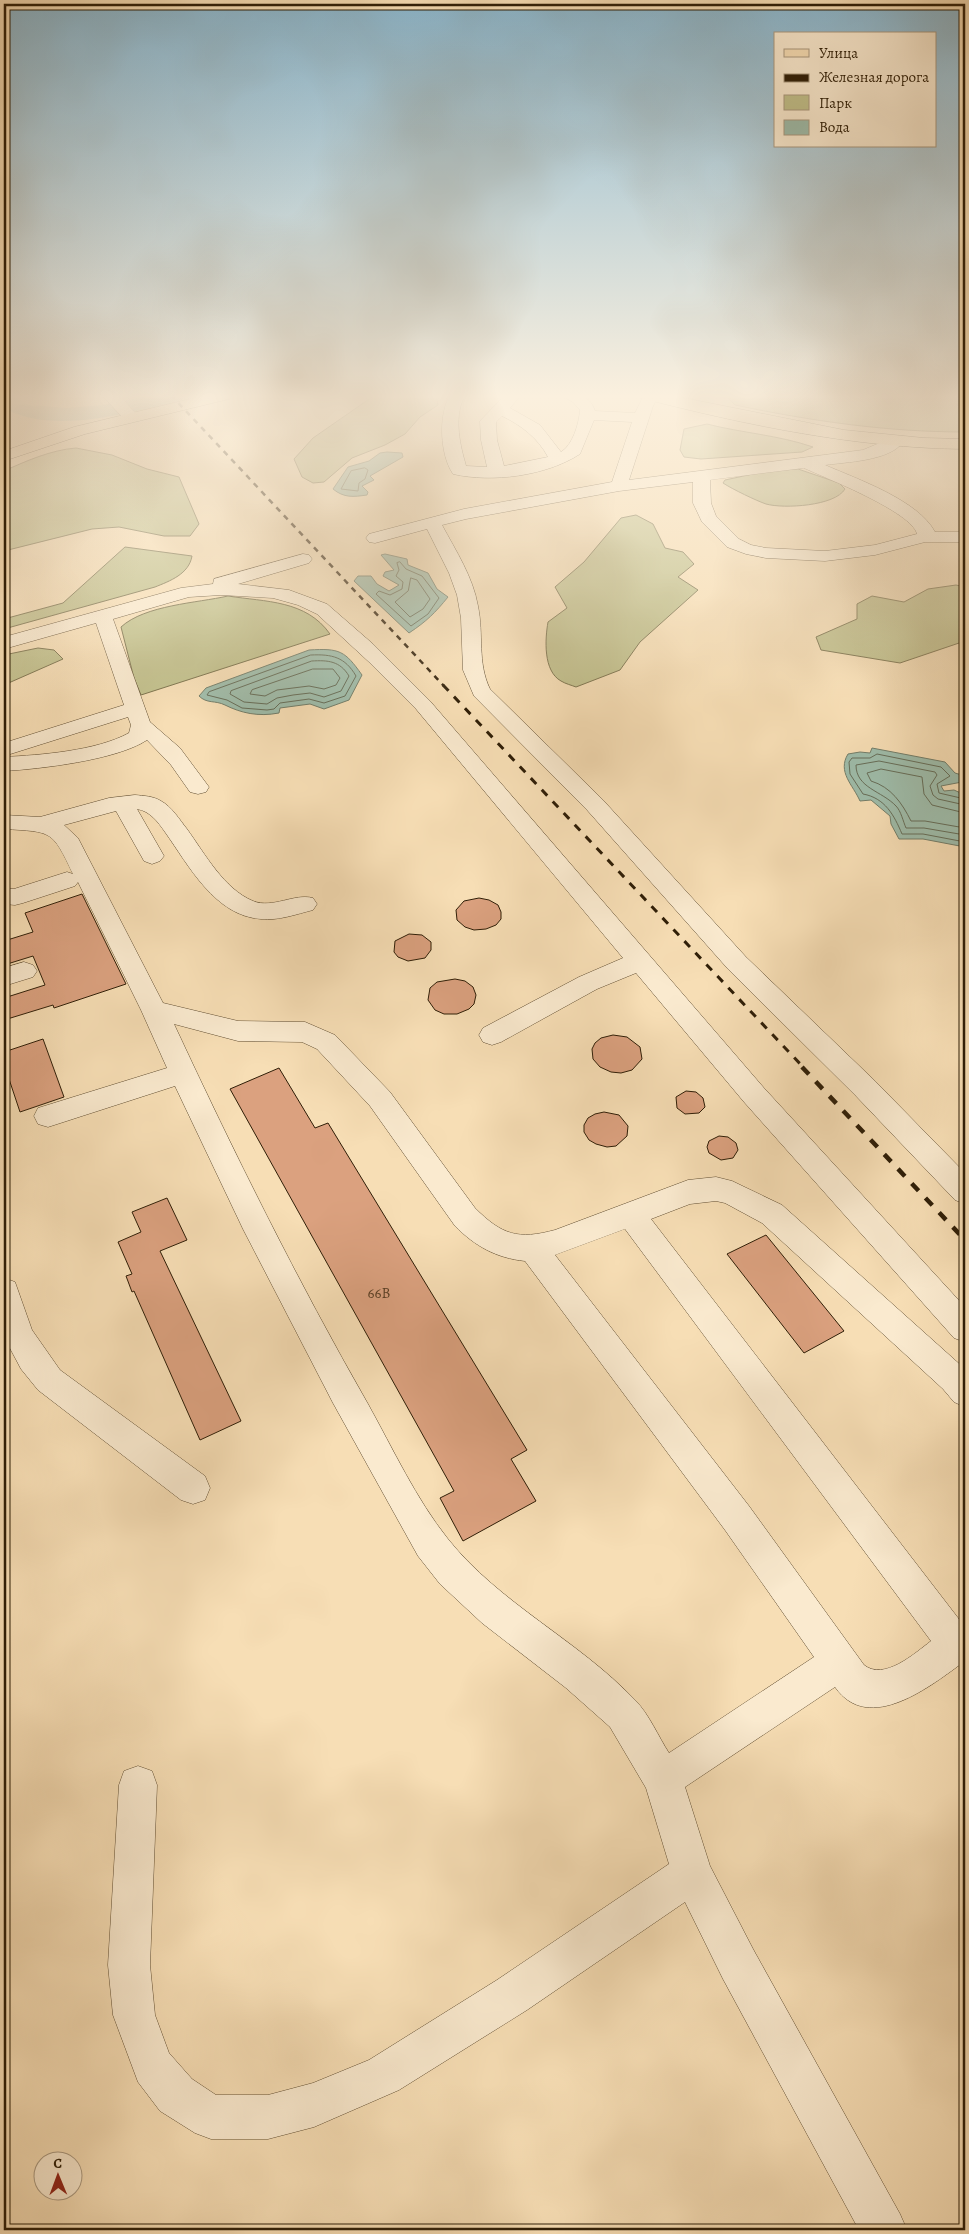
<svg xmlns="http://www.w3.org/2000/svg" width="969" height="2234" font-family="Alegreya,serif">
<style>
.green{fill:#c1c08b;stroke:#786f49}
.water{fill:#9ebcaa;stroke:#727d69}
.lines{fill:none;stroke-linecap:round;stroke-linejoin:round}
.shore{stroke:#666d58;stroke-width:1}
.river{fill:#9ebcaa;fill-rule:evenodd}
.building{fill:#dba17f;stroke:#2f1e07}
.minor-casing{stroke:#614e32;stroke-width:1}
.major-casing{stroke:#2f1e07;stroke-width:1}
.minor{fill:#faeacf;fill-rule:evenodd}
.major{fill:#f7deb5;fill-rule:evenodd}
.rail-far2{stroke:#2f1e07;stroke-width:2.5;stroke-dasharray:5.5 5.5;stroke-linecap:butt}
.rail-far1{stroke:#2f1e07;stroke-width:3;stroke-dasharray:8 8;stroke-linecap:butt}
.rail{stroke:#2f1e07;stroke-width:4.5;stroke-dasharray:10 10;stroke-linecap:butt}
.labels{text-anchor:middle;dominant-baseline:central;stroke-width:5;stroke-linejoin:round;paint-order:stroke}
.number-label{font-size:15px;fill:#5a3f25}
</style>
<rect width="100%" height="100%" fill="#f7deb5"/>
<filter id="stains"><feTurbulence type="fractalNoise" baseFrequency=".004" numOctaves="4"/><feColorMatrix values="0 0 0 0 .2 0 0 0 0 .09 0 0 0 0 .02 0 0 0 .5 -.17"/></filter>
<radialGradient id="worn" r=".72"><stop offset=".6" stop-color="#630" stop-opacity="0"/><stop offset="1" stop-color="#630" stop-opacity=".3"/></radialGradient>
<g class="green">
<path d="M375,395H436L438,405L420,417L405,434L385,445L352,458L324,482L313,483L302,477L294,459L313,438Z"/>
<path d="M731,395H965V432C887,432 811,421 735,405L729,399Z"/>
<path d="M707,424C742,433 778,435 813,447L802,452L701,459L684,457L680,450L684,429Z"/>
<path d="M76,448L112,455L147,469L179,477L199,524L190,536H164L119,527L92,529L4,551V471C26,461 51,450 76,448Z"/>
<path d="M798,469L839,483L845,489C835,506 784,509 766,504C757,501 732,489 723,483L725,480L767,471Z"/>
<path d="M636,515L653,524L665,548L683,552L694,564L678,577L698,590L640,642L620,670L576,687C571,685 566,684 561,681C543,671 545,639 548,622L567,608L555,587L584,562L621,518Z"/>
<path d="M125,547L192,556C189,574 170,581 155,587L4,629V619L63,603Z"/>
<path d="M956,585L965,587V641L900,663L821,650L816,637L857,619V604L872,596L904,602L928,589Z"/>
<path d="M228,596C266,602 306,600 330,634L141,695L134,678L121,627C145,605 197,603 228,596Z"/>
<path d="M38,648L54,650L63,659L4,685V655Z"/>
</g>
<g class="water">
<path d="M387,452L402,453L403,457L370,476L374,480L362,486L368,492L367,495C353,497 344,498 333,489L348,467L369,461L380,453Z"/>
<path d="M385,554L407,559L408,565L428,573L437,589L448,597C435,613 427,621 409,633L354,581L358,576H371L377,584L389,591L399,585L383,576L385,572L394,570L381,555Z"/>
<path d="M309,650C340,648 345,651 362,675L349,700L324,709L310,704L280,708L279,713C258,717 241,713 225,705C215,700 207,704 199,696L206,688Z"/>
<path d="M872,748L945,762L955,773L965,776L962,782L941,786L944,791L954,790L965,795V847L923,839H899L891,824L890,816L871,800L860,801C853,785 837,772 848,754L860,752L870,753Z"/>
</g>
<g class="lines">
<g class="shore">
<path d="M365,468L368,470L365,479L359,483L358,491L341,489L351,471Z"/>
<path d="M400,562L406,569L422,576L439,598L428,614L411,626L376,594L379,591L390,595L402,589L403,582L396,576L399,570L397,563Z"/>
<path d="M411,578L417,580L430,599L423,609L410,617L395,602L408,591Z"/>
<path d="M311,655C332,654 345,657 356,676L345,696L324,703L309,699L280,703L274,709L267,710L242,708L227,700L207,695L209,692Z"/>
<path d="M312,661C328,660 340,661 349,676L341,691L324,697L310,693L293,695L277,698L267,704L244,702L230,694L231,691Z"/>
<path d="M313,669H333L340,678L336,685L324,689L309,686L277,690L265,696L250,694L252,690Z"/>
<path d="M965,799L939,793L937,784L950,776L941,767L877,754L870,758H852L849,762L850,774L863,794C885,798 894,815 902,834H923L965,842"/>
<path d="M965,805L938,799L933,795L930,786L937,775L935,772L879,761L856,765C856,788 882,791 896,806C901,811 903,821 906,828H924L965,835"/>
<path d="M965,813L932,805L924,794L922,777L881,769L867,773L871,781C891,787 902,803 911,821H925L965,828"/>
</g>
<path class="river" d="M4,395L11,396L29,405L66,408L104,405L152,395H187L185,399C134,412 52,436 4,408Z"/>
</g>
<g class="building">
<path d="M82,894L126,984L54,1008L53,1005L4,1020V998L45,985L33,956L4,965V941L33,932L25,913Z"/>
<path d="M479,898L489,900L498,905L501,912V919L496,925L486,929L474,930L465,927L457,920L456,910L464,901Z"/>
<path d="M409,934L422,935L431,942V950L425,958L408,961L398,957L394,952L395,941Z"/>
<path d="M455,979L465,981L473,987L476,995L474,1004L469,1009L457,1014H444L435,1010L428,1000L430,988L437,982Z"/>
<path d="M613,1035L627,1037L640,1047L642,1059L632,1070L621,1073L611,1072L600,1067L593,1059L592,1049L595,1043L601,1038Z"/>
<path d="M43,1039L64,1097L20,1112L4,1064V1052Z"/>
<path d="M279,1068L315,1128L328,1123L527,1450L511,1459L536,1501L463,1541L440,1498L454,1491L230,1089Z"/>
<path d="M686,1091L696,1092L703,1098L705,1107L699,1113L685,1114L677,1108L676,1097Z"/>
<path d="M604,1112L619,1115L628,1126L627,1136L616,1146L607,1147L596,1144L589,1140L584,1132V1125L588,1118L595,1114Z"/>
<path d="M719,1136L728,1137L736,1143L738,1150L733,1158L721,1160L709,1153L707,1147L709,1141Z"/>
<path d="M167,1198L187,1240L160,1251L241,1421L200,1440L134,1291L132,1292L126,1276L132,1274L118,1242L141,1232L132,1212Z"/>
<path d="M766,1235L844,1331L804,1353L727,1254Z"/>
</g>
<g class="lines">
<g class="minor-casing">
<g id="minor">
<path d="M102,395H119L139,417L131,422L125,420Z"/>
<path d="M450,395H465C454,415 459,441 465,462L466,466L487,467L481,440L480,421L505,395H521L510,408L540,425L561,452C573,445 579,423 580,410L573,402L560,395C576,395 589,393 595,411L635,413L644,395H659L653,406L629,480L863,450L889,439H901L903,442C890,461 846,462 825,465C857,479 918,500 935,532H965V542H925L875,555L825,561L766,558L746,554L727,547L702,522L693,503V482L619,491L466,519L442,525C456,551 473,577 478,606C484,635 477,662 490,689L603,800L746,957L875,1081L965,1173V1204L955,1200L855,1095L728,969L587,810L474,696L463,670L461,618L457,595L449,573L427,529L375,543L369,542L366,538L369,534L464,509L612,482L632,422L594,420L580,454C546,476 492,483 453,474C440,455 438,415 450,395ZM502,416C521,425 538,438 548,457L504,466L497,440L496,422ZM804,468C826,478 912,512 917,534L875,545L825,551L766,548L751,545L739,539L716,516L711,503L710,480Z"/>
<path d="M303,554L309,555L312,559L309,563L238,584L289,590L327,604L373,644L430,701L764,1088L965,1307V1342L954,1338L744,1102L636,973L597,989L501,1042L492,1045L483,1042L479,1035L483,1028L579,977L623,958L416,709L369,662L317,614L298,605L273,598L221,595L189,597L113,619L150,722L180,748L209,787L206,792L198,794L190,792L171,765L147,740C117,760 40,769 4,771V757C41,755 96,751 129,733L131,725L128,717L4,756V743L124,705L96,623L4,649V637L181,588L213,584L214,579Z"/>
<path d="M135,795C144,796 153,796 161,801C172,807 179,819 187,829C205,854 224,889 253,901C273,909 294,893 313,898L317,904L313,910C297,914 278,921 261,919C215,916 189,866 165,832C158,822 150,811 137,809L164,856L160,861L152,864L144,861L116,811L64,825L78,838L163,1003L238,1021L305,1022L335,1035L390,1092L475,1208C502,1235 518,1240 555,1230L688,1180L716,1177L732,1181L782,1205L965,1369V1407L954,1402L943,1389L762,1223L725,1203L716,1201L690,1204L651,1219L965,1627V1661C932,1685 869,1736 835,1687L685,1787L710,1866L753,1949L900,2214L907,2230H859L723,1979L685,1902L527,2010L399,2090L314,2127L268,2139H211L195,2133L160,2111L138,2082L113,2015L108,1965L119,1785L124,1771L138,1766L152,1771L157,1785L150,1965L155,2015L169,2053L192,2079L216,2095H268L313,2083L369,2060L497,1980L669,1864L646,1788L610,1727L566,1688L482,1623L440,1584L418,1556L333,1403L243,1229L175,1086L48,1127L38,1124L34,1116L38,1108L167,1068L141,1010L78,882L75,886L23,903L15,905L4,904V888L14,889L67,872L73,874C52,830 53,832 4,829V815L40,817L109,798ZM174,1024L238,1041L302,1042L317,1049L370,1106L455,1226C475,1246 496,1258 525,1261L725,1530L814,1657L669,1753C658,1736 649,1714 635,1700C578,1640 500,1604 448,1539C416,1499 393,1449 368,1404C297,1280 234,1153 174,1024ZM625,1229L931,1641C914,1654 884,1681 864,1665L749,1506L555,1255Z"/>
<path d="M24,962L33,965L37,971L33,977L4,986V968Z"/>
<path d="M4,1278L15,1282L32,1330L60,1370L205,1476L210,1488L205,1500L193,1504L181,1500L38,1390L21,1369L4,1337Z"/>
</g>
</g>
<g class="major-casing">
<g id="major">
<path d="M207,395H235L233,398L85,434L4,461V451L74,427Z"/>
<path d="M639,395H669L844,430L924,438L965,439V449C856,448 746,425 641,398Z"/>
</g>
</g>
<use href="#minor" class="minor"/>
<use href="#major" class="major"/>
<path class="rail-far2" d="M171,395L444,686"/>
<path class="rail-far1" d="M443,685L804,1068"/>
<path class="rail" d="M802,1067L965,1240"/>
</g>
<linearGradient id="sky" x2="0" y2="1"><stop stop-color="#8ab7cf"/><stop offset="0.56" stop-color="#fbf0de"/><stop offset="1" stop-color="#fbf0de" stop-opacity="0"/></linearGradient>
<rect width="969" height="708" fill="url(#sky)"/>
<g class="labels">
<g class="number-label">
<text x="379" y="1293">66В</text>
</g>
</g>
<rect width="969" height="2234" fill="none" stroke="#f7deb5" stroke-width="20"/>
<rect x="5" y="5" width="959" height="2224" fill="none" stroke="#2f1e07" stroke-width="2.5"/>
<rect x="10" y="10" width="949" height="2214" fill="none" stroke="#2f1e07"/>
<rect x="774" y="32" width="162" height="115" fill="#faeacf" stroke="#a9987f"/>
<rect x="784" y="49" width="25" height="8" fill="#f7deb5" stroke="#a9987f"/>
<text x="819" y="58" font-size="15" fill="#2f1e07">Улица</text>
<rect x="784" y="74" width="25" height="8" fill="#2f1e07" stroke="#a9987f"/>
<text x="819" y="82" font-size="15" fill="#2f1e07">Железная дорога</text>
<rect x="784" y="95" width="25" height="15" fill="#c1c08b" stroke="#a9987f"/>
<text x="819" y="108" font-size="15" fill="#2f1e07">Парк</text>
<rect x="784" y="120" width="25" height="15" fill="#9ebcaa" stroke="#a9987f"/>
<text x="819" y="132" font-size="15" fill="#2f1e07">Вода</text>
<g transform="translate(58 2176) rotate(359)"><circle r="24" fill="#faeacf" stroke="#a9987f"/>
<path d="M0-4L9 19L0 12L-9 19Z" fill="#8f2418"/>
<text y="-8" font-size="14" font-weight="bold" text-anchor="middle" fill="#2f1e07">С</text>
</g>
<rect width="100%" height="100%" filter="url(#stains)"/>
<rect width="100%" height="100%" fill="url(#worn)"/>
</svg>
